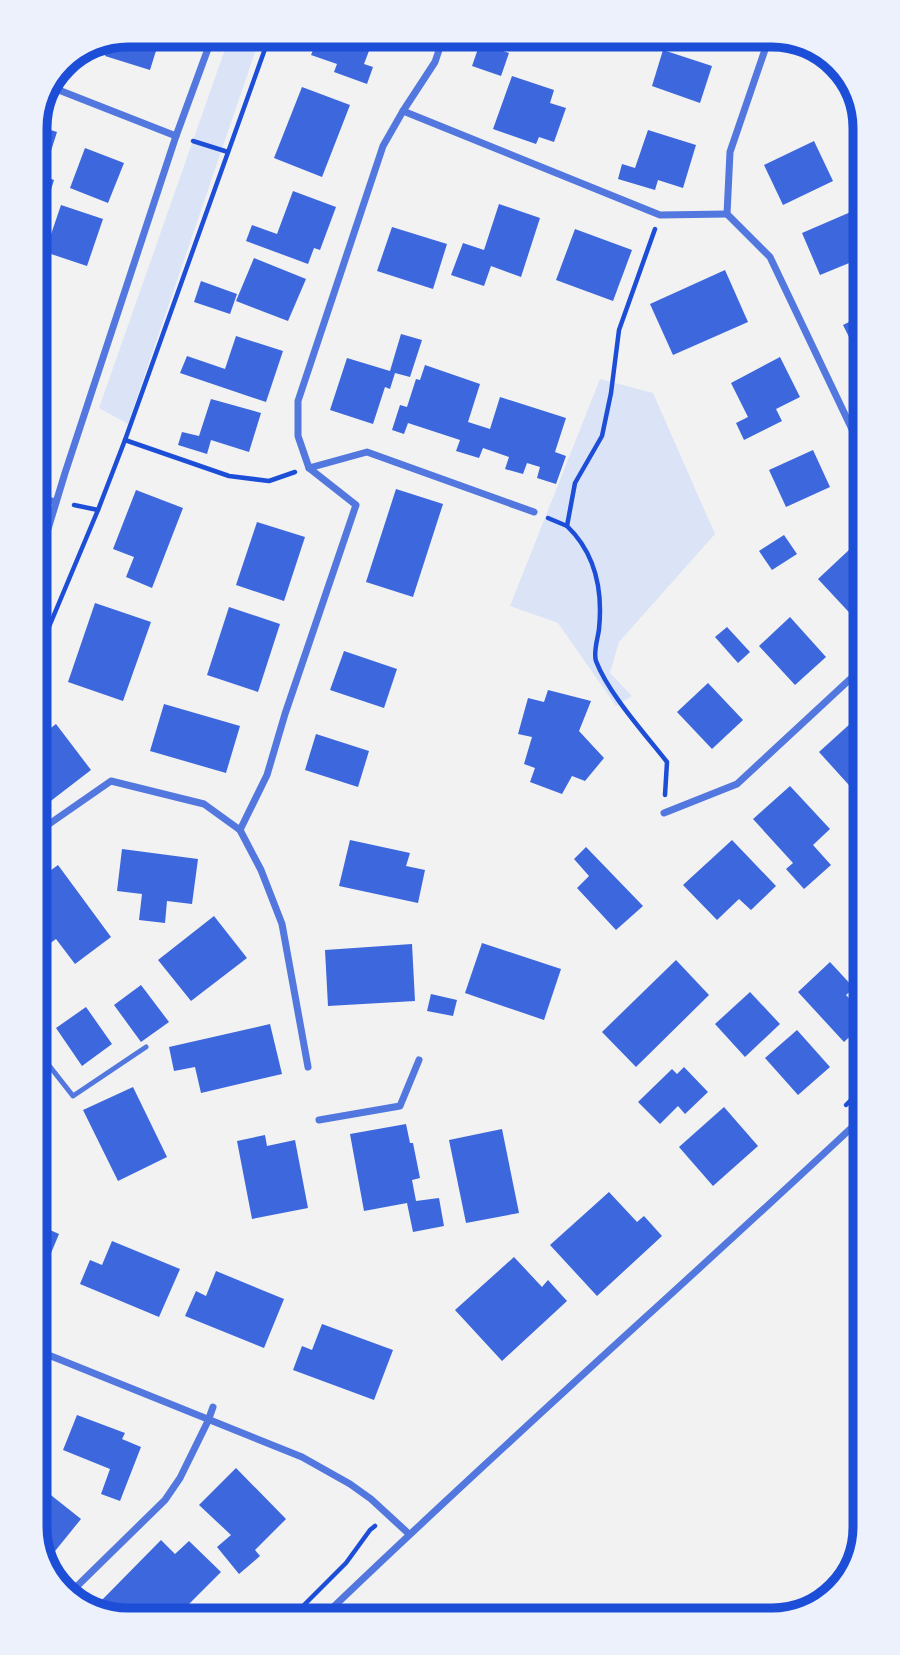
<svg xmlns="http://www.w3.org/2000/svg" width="900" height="1655" font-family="Helvetica,sans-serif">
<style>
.green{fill:#dbe4f7}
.building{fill:#3d67dc}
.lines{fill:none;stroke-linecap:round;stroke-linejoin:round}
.path{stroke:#1d4ed8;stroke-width:4.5}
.service{stroke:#5277de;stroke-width:5}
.minor{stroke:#5277de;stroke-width:7}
.rim{fill:none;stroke:#1d4ed8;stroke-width:9}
</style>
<rect width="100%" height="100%" fill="#f2f2f2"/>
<g class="green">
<path d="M230,35H261L128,424L99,408Z"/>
<path d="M600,379L653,393L715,534L619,642L610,673L632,696L616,706L558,623L510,606Z"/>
</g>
<g class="building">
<path d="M128,35H161L150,70L105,56L109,43Z"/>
<path d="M319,35H375L364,64L373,67L367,84L334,72L337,64L311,55Z"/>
<path d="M513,35H557L551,50Z"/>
<path d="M480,43L509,53L501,76L472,66Z"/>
<path d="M810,46L824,51L837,67L806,55Z"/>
<path d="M663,50L712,66L700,103L652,86Z"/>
<path d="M840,71L851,84L837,79Z"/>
<path d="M512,76L554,90L550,103L566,108L554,142L539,137L536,144L493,129Z"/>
<path d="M302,87L350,105L322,177L274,158Z"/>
<path d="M35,125L57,132L43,176L54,180L43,216L36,214Z"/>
<path d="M648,130L696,145L683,188L658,180L655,190L618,179L622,164L635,168Z"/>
<path d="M814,141L833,181L783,205L764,165Z"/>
<path d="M85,148L124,163L108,203L70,188Z"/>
<path d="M293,191L336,207L320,250L314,248L308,264L246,241L252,225L277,234Z"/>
<path d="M499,204L540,218L521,277L491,266L484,286L451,275L463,243L484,250Z"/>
<path d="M61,205L103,219L87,266L45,252Z"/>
<path d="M853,211L856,217L858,215L859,259L820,275L802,233Z"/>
<path d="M392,227L447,244L433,289L377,271Z"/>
<path d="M575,229L632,250L613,301L556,280Z"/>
<path d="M254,258L306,279L288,321L236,301Z"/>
<path d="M725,270L748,322L673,355L650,304Z"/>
<path d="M201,281L237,294L230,314L194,302Z"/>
<path d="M859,317V357L843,325Z"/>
<path d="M401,334L422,340L410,377L395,373L390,389L385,387L373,424L330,410L347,358L390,371Z"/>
<path d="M236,336L283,351L266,402L180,373L187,356L225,369Z"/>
<path d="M780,357L800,397L776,409L782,421L744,440L736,423L748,417L731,383Z"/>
<path d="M425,365L480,384L468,422L490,429L500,397L566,418L555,452L566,456L556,484L537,478L540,467L527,463L523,474L505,469L509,457L483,448L479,458L456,451L460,440L408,423L404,434L392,430L400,405L407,407L416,379L420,380Z"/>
<path d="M36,385L45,388L37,411Z"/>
<path d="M211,399L261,413L249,452L211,440L207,454L178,445L182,432L199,436Z"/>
<path d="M813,450L830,487L786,507L769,470Z"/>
<path d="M396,489L443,504L413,597L366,582Z"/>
<path d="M136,490L183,508L152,588L126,577L134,557L113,549Z"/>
<path d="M257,522L305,537L284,601L236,585Z"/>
<path d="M784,535L797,554L772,570L759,551Z"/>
<path d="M850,549L860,561V622L859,623L818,579Z"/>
<path d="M95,603L151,622L123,701L68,682Z"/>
<path d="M229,607L280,624L258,692L207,675Z"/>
<path d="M790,617L826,657L795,685L759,646Z"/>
<path d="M727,627L750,652L738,663L715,637Z"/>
<path d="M344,651L397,669L384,708L330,690Z"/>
<path d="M708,683L743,720L712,749L677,712Z"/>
<path d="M548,690L591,701L579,731L604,758L585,781L572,776L562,794L530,782L535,768L524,764L532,737L518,734L528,698L544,702Z"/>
<path d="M164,704L240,726L226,773L150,751Z"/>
<path d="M851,723L861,734V790L857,794L819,752Z"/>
<path d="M56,724L91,770L39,810L38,738Z"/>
<path d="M316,734L369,751L358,787L305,770Z"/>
<path d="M790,786L830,829L813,845L831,865L804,889L786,869L793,863L753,819Z"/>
<path d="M861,802V816L854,808Z"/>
<path d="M350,840L410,853L406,866L425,870L418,903L339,886Z"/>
<path d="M732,840L776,886L751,910L739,899L717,920L683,885Z"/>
<path d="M586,847L643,906L616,930L577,888L589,876L574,859Z"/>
<path d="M122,849L198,859L192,904L167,901L165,923L139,920L142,894L117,891Z"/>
<path d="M58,865L111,937L75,964L56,939L45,947L39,939V879Z"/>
<path d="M214,916L247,958L191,1001L158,960Z"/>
<path d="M482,943L561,969L544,1020L465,993Z"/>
<path d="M412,944L415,1001L328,1006L325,950Z"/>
<path d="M676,960L709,995L636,1067L602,1032Z"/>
<path d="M830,962L854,988L846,995L862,1012V1025L844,1042L798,992Z"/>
<path d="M141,985L169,1022L141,1042L114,1005Z"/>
<path d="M750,992L780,1024L745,1057L715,1024Z"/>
<path d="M431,994L457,1000L453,1016L427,1011Z"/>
<path d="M86,1007L112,1044L82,1066L56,1028Z"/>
<path d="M270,1024L282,1074L201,1093L195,1067L174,1071L169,1047Z"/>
<path d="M797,1030L830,1067L798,1095L765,1058Z"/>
<path d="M684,1067L708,1092L685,1114L678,1106L660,1124L638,1102L672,1069L677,1074Z"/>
<path d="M133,1087L167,1157L118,1181L83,1110Z"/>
<path d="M40,1095L48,1105L40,1111Z"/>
<path d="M724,1107L758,1146L713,1186L679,1147Z"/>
<path d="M406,1124L410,1143H413L420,1178L412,1180L416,1201L439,1198L444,1226L413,1232L407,1203L364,1211L350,1134Z"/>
<path d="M502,1129L519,1213L466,1223L449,1140Z"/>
<path d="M265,1135L267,1146L295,1140L308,1208L252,1219L237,1141Z"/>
<path d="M609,1192L637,1222L644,1216L662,1236L597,1296L550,1245Z"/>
<path d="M41,1226L59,1234L41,1277Z"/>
<path d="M112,1241L180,1269L159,1317L80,1284L90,1260L102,1265Z"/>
<path d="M514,1257L542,1287L548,1280L567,1301L502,1361L455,1310Z"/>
<path d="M216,1271L284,1299L264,1348L185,1316L196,1291L206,1296Z"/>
<path d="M322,1324L393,1350L374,1400L293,1370L302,1346L312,1350Z"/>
<path d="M77,1415L125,1433L122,1439L141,1447L120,1501L101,1494L110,1469L63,1450Z"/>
<path d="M236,1468L286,1519L255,1550L260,1556L239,1574L217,1547L231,1535L199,1505Z"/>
<path d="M42,1488L81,1519L47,1561L42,1557Z"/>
<path d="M161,1540L175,1554L189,1541L221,1572L174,1619H118L101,1601Z"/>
</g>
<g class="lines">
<g class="path">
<path d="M193,141L228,152"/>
<path d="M655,229L619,330L611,393L602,436L575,483L567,526C596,554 603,590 599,629C598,638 593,652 596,661C608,693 645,734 667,762L665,795"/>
<path d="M125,440L229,476L269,481L295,472"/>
<path d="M74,505L98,510"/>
<path d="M548,518L567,526"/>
<path d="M38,653L98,510L125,440L270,35"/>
<path d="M846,1105L863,1088"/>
<path d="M291,1618L346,1563L370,1530L375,1526"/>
</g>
<path class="service" d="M40,1054L73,1096L146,1047"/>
<g class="minor">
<path d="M770,35L730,152L727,214L770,257L860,446"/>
<path d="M51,87L176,136"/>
<path d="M403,111L660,215L727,214"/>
<path d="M309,468L367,452L534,512"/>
<path d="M37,498L56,502"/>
<path d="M37,565L65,473L176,136L213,35"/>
<path d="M664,813L737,784L861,669"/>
<path d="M39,831L111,781L204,804L240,830"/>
<path d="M308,1067L282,924L261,870L240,830L267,775L285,714L356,505L309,468L298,436V401L383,146L403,111L435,62L444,35"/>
<path d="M319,1120L400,1106L419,1060"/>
<path d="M41,1352L302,1457L350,1484L371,1499L409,1534"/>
<path d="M68,1595L165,1500L180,1478L208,1421L213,1407"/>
<path d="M322,1618C499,1447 684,1285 863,1117"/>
</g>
</g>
<path d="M0 0H900V1655H0ZM128 47H772A81 81 0 0 1 853 128V1527A81 81 0 0 1 772 1608H128A81 81 0 0 1 47 1527V128A81 81 0 0 1 128 47Z" fill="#edf1fc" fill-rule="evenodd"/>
<path class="rim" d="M128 47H772A81 81 0 0 1 853 128V1527A81 81 0 0 1 772 1608H128A81 81 0 0 1 47 1527V128A81 81 0 0 1 128 47Z"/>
</svg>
